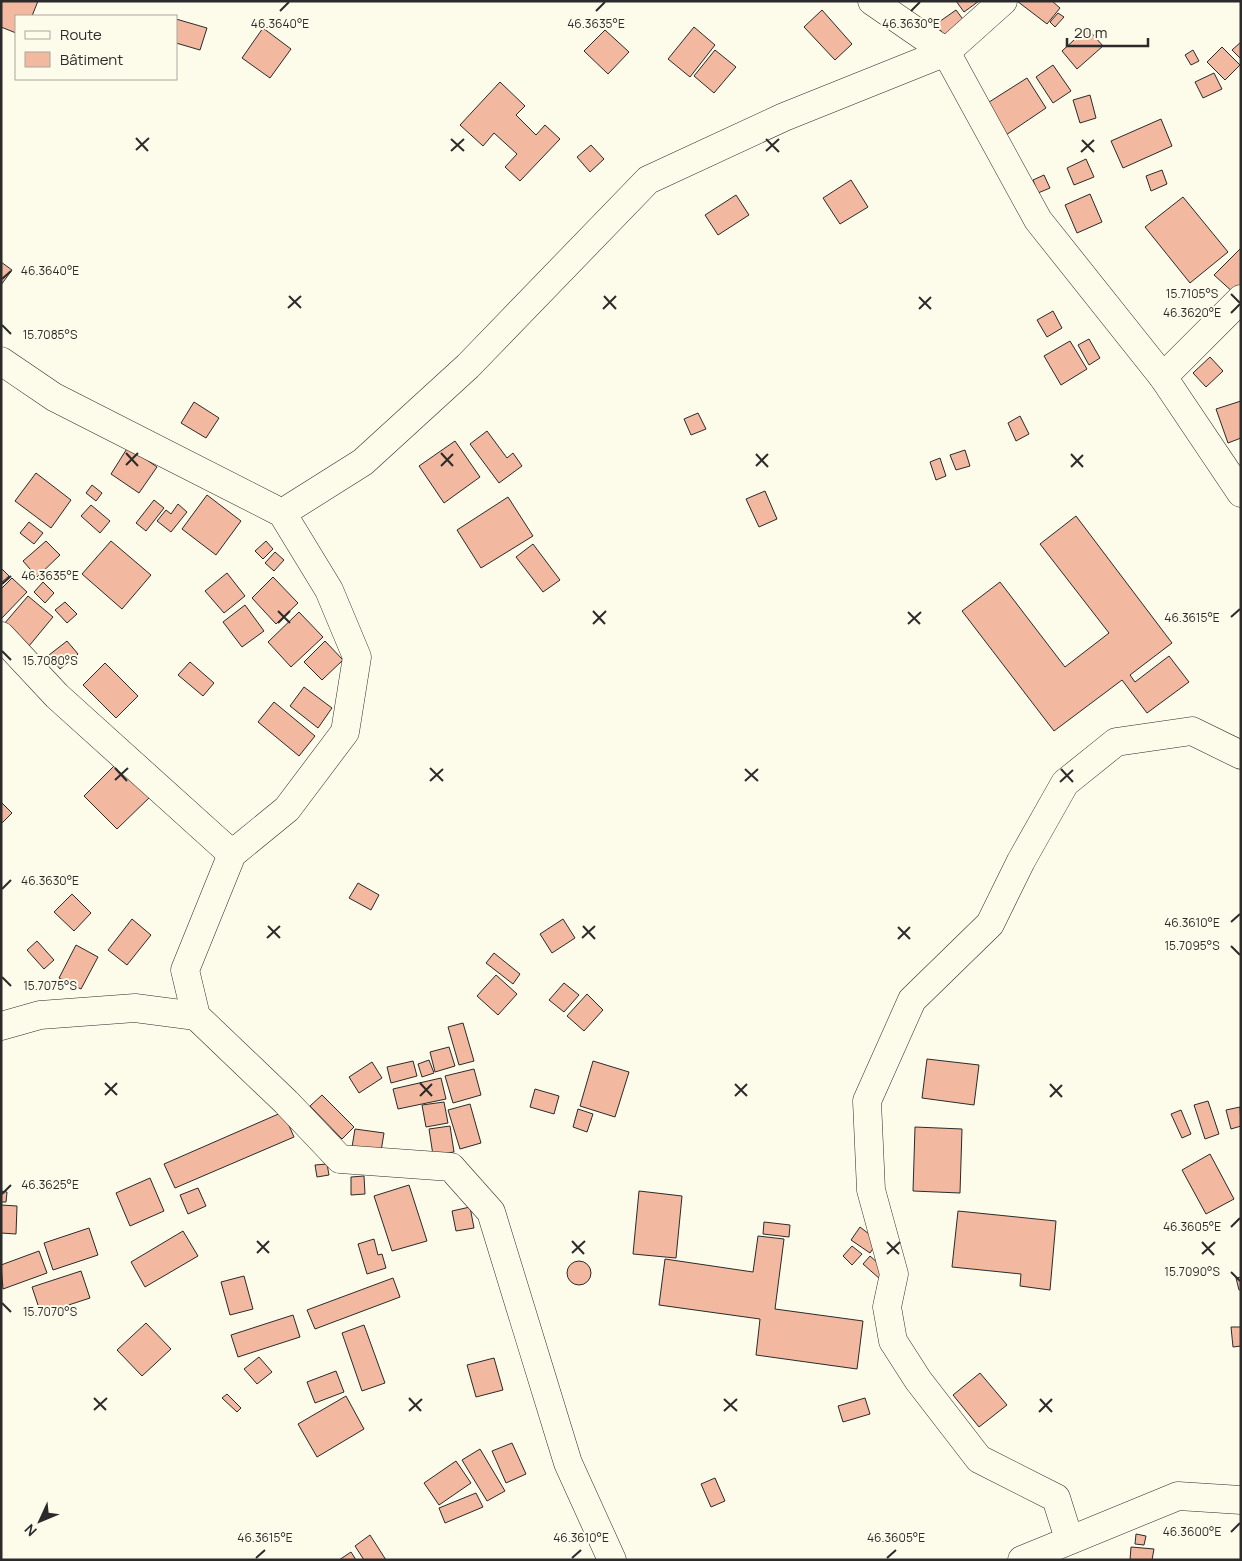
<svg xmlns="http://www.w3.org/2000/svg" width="1242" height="1561" font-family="Manrope,sans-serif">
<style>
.building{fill:#f2b8a0;stroke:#2b2b2b}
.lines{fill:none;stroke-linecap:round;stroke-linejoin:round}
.minor-casing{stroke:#2b2b2b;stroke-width:29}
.minor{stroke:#fdfbea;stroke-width:28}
.ticks{fill:none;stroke:#2b2b2b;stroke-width:2}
.ticks-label{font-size:12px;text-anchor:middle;fill:#2b2b2b;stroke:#fdfbea;stroke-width:4;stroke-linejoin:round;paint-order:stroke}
</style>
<rect width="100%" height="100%" fill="#fdfbea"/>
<g class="building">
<path d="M1,1H38L32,16H16V33L1,27Z"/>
<path d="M956,1H979L964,12Z"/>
<path d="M1017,1H1052L1060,8L1047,24Z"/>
<path d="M822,10L852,44L835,60L804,27Z"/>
<path d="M956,10L968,26L948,41L936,24Z"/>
<path d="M1058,13L1064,17L1055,27L1050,22Z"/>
<path d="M176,19L207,28L200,50L176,43Z"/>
<path d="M694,27L715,45L690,77L668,59Z"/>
<path d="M263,28L291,49L270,78L242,58Z"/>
<path d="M1087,28L1103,46L1077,69L1062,51Z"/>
<path d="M605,30L629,52L608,74L584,51Z"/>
<path d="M1241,42V59L1232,50Z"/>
<path d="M1222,47L1240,65L1225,80L1207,62Z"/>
<path d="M715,50L736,67L714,93L694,76Z"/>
<path d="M1193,50L1199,61L1191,65L1185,55Z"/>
<path d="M1053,65L1071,91L1053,103L1036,77Z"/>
<path d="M1214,73L1222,89L1203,98L1195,82Z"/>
<path d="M1027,78L1046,108L1006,135L986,104Z"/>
<path d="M500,82L525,106L516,115L536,135L545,125L560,139L520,181L505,167L517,154L494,133L483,146L460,125Z"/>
<path d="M1090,95L1096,118L1080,123L1073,100Z"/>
<path d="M1161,119L1172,146L1123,168L1111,141Z"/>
<path d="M591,145L604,159L590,172L577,157Z"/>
<path d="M1086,159L1094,177L1074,185L1067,168Z"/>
<path d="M1162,170L1167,184L1151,191L1146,176Z"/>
<path d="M1044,175L1050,188L1038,193L1033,180Z"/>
<path d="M851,180L868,207L840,224L823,198Z"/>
<path d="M1090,194L1102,222L1077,233L1065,205Z"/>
<path d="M736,195L749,215L718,235L705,215Z"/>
<path d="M1183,197L1228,252L1190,283L1145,227Z"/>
<path d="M1241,248V288L1235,294L1214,275Z"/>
<path d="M1,262L12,270L1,285Z"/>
<path d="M1053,311L1062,328L1047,337L1037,320Z"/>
<path d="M1089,339L1100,358L1089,365L1078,345Z"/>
<path d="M1070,341L1087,369L1061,385L1044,356Z"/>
<path d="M1210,357L1223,371L1206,387L1193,373Z"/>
<path d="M1241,401V438L1228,443L1216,409Z"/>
<path d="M194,402L219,418L206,438L181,423Z"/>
<path d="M698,413L706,429L691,435L684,419Z"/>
<path d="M1020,416L1029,434L1016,441L1008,423Z"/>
<path d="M487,431L507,458L513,453L522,466L499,483L470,444Z"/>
<path d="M455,441L480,477L444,503L419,466Z"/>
<path d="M128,447L157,467L139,493L111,474Z"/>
<path d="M965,450L970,466L956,470L950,455Z"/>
<path d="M940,458L946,476L936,480L930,462Z"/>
<path d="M36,473L71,500L51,528L15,501Z"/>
<path d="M92,485L102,493L96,501L86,493Z"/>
<path d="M765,491L777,519L759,527L746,499Z"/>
<path d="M207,495L241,521L216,555L182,529Z"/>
<path d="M508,497L533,536L481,568L457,530Z"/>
<path d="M154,500L164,508L146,531L136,523Z"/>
<path d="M178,504L187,512L171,532L157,521L166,510L171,514Z"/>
<path d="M91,505L110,521L100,533L81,516Z"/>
<path d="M1076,516L1172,643L1130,675L1135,682L1169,656L1189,682L1147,713L1122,680L1054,731L962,611L1000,582L1065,667L1109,633L1040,544Z"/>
<path d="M29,522L43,533L34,544L20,533Z"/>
<path d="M46,541L60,555L37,577L23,561Z"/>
<path d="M111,541L151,575L122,609L82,574Z"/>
<path d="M266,541L273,549L263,559L255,551Z"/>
<path d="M533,544L560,580L543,592L516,557Z"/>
<path d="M275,552L284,560L274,571L265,563Z"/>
<path d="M1,568L9,576L1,583Z"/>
<path d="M227,573L245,596L224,613L205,591Z"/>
<path d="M273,577L298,603L276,624L252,598Z"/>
<path d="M12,578L27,592L1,619V589Z"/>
<path d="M43,582L54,593L45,603L34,592Z"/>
<path d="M28,596L53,617L29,646L4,624Z"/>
<path d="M65,602L77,614L67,623L55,610Z"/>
<path d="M245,605L264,631L242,647L223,622Z"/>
<path d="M299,612L323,637L291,667L268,642Z"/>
<path d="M67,641L78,654L60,669L49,655Z"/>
<path d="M325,641L343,660L322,680L304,662Z"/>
<path d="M190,662L214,683L203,696L178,675Z"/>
<path d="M105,663L138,696L116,718L83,685Z"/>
<path d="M304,687L332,708L318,728L290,706Z"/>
<path d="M274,702L315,736L299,756L258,722Z"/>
<path d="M118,762L151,796L117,829L84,796Z"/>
<path d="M1,802L12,813L1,824Z"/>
<path d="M358,883L379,895L371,910L349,898Z"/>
<path d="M72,894L91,913L74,931L54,912Z"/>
<path d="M132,919L151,935L127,965L108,950Z"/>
<path d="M563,919L575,938L552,953L540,934Z"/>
<path d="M37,941L54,960L44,969L27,950Z"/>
<path d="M76,945L98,957L81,989L59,978Z"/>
<path d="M494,953L520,974L513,984L486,963Z"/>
<path d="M496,975L517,994L498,1015L477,996Z"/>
<path d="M564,983L579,995L564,1012L549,1000Z"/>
<path d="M587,994L603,1010L584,1031L567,1016Z"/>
<path d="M463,1023L474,1061L459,1065L448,1027Z"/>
<path d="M449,1047L455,1066L435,1072L430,1052Z"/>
<path d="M927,1059L979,1065L974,1105L922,1098Z"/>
<path d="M429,1060L434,1073L422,1077L418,1064Z"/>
<path d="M413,1061L417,1076L391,1083L387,1067Z"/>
<path d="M593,1061L629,1072L615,1117L580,1106Z"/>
<path d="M372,1062L382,1078L359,1093L349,1077Z"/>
<path d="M474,1069L481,1095L453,1103L445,1076Z"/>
<path d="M441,1078L446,1099L398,1109L393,1089Z"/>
<path d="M535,1089L559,1096L554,1114L530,1107Z"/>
<path d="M322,1095L354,1127L342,1139L310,1106Z"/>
<path d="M1208,1101L1219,1134L1205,1139L1194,1105Z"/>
<path d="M444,1102L448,1123L426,1127L422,1105Z"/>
<path d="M470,1104L481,1143L460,1149L448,1110Z"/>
<path d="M1240,1107L1241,1126L1231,1129L1226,1110Z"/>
<path d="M578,1109L593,1114L587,1132L573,1127Z"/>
<path d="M1181,1110L1191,1134L1182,1138L1171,1114Z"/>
<path d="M283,1112L294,1137L175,1188L164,1164Z"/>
<path d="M450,1126L454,1152L433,1155L429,1129Z"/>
<path d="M915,1127L962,1129L960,1193L913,1191Z"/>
<path d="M355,1129L384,1133L381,1151L352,1147Z"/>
<path d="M1210,1154L1234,1199L1206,1214L1182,1170Z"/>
<path d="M327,1164L329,1175L317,1177L315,1165Z"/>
<path d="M364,1176L365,1194L351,1195V1177Z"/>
<path d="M150,1178L164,1211L130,1226L116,1193Z"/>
<path d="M409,1185L427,1241L392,1251L374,1196Z"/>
<path d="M198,1188L206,1206L188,1214L180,1195Z"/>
<path d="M1,1191L7,1192L6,1202H1Z"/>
<path d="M639,1191L682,1196L676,1258L633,1254Z"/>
<path d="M1,1205L17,1206L16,1234L1,1233Z"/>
<path d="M470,1207L474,1228L456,1231L452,1211Z"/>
<path d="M958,1211L1056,1221L1050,1290L1020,1286L1021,1274L952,1267Z"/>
<path d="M764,1222L790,1225L789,1237L763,1234Z"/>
<path d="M860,1227L878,1241L870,1253L851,1240Z"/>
<path d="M89,1228L98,1255L53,1270L44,1243Z"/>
<path d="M183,1231L198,1256L145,1287L131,1262Z"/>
<path d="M758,1236L784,1239L775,1309L863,1321L857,1369L756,1355L760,1319L659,1305L665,1259L753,1272Z"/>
<path d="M374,1239L378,1255L382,1254L386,1268L367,1274L358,1244Z"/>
<path d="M852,1246L862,1254L852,1265L843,1256Z"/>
<path d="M39,1251L47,1273L3,1289L1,1265Z"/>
<path d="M870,1256L887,1271L880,1279L863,1264Z"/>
<circle cx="579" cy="1273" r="12"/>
<path d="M81,1271L90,1298L41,1314L32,1287Z"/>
<path d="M244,1276L253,1309L230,1315L221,1282Z"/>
<path d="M1241,1277V1290H1239L1236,1278Z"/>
<path d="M393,1278L400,1297L315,1329L307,1310Z"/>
<path d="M293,1315L300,1337L238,1357L231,1335Z"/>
<path d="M146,1323L171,1349L142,1376L117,1350Z"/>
<path d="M364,1325L385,1383L362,1391L342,1333Z"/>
<path d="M1231,1327H1241V1346L1233,1347Z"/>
<path d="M259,1357L272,1372L257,1384L244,1369Z"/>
<path d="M494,1358L503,1390L476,1397L467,1365Z"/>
<path d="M336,1371L344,1392L315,1403L307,1382Z"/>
<path d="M980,1373L1007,1405L979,1427L953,1395Z"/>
<path d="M227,1394L241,1408L237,1412L222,1398Z"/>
<path d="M346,1396L364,1429L317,1457L298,1424Z"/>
<path d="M865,1398L870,1414L843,1422L838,1406Z"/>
<path d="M512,1443L526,1474L506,1483L492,1451Z"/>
<path d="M480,1449L505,1491L487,1501L462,1460Z"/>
<path d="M456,1461L471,1483L439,1505L424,1483Z"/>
<path d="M715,1478L725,1501L711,1507L701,1484Z"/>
<path d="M476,1493L483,1507L445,1523L439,1508Z"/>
<path d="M1136,1534L1146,1536L1144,1545L1135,1544Z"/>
<path d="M370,1535L386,1560H364L355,1546Z"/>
<path d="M1131,1547L1154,1549L1152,1560H1130Z"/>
<path d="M351,1552L356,1560H339Z"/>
</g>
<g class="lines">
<g class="minor-casing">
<g id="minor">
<path d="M872,1L946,52L1038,220L1163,377L1241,493"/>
<path d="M1,361L54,397L282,513L329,590L357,657L345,732L287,809L232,854L185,970L196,1016L286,1102L340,1159L451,1167L491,1212L568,1463L612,1560"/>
<path d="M1163,377L1241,299"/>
<path d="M282,513L363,462L468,366L648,180L784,117L946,52L1003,1"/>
<path d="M1,636L57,696L232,854"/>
<path d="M1,1026L40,1015L135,1008L196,1016"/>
<path d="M1069,1539L1056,1498L979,1459L918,1380L893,1341L887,1307L894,1274L871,1190L867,1101L912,1000L990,924L1021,861L1065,783L1116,742L1192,731L1241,755"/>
<path d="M1022,1560L1178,1496L1241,1500"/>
</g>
</g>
<use href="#minor" class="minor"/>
</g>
<path class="ticks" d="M280,11L289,2M596,11L605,2M911,11L920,2M136,138L148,151M451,139L464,151M766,139L779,152M1082,140L1094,152M136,150L149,138M451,151L464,139M766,151L779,139M1081,152L1094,140M2,279L11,271M1231,294L1240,303M289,296L301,308M604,296L616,309M919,297L931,309M288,308L301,296M603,309L616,296M919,309L931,297M1231,313L1240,304M2,325L11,334M126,453L138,466M441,453L453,466M756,454L768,467M1071,454L1083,467M126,465L138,453M441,466L453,454M756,466L768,454M1071,467L1083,455M2,584L11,576M278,611L290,623M593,611L605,624M908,612L920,624M1231,617L1240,609M278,623L290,611M593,624L606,611M908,624L921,612M2,651L11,660M115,768L127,781M430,768L443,781M745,769L758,781M1061,769L1073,782M115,780L128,768M430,781L443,769M745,781L758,769M1060,782L1073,770M2,889L11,880M1231,922L1240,914M268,926L280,938M583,926L595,939M898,927L910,939M267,938L280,926M582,938L595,926M898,939L910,927M1231,946L1240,955M2,977L11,986M105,1083L117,1095M420,1083L432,1096M735,1084L747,1096M1050,1084L1062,1097M105,1095L117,1083M420,1096L432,1084M735,1096L747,1084M1050,1097L1062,1085M2,1194L11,1185M1231,1227L1240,1218M257,1241L269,1253M572,1241L584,1254M887,1242L899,1254M1202,1242L1214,1255M257,1253L269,1241M572,1253L585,1241M887,1254L900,1242M1202,1254L1215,1242M1231,1272L1240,1281M2,1303L11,1312M94,1398L106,1410M409,1398L421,1411M724,1399L737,1411M1040,1399L1052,1412M94,1410L107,1398M409,1411L422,1399M724,1411L737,1399M1039,1412L1052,1399M1231,1532L1240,1523M256,1558L265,1550M572,1558L581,1550M887,1558L896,1550"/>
<g class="ticks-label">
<text x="280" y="28">46.3640°E</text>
<text x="596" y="28">46.3635°E</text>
<text x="911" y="28">46.3630°E</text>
<text x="50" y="275">46.3640°E</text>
<text x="1192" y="298">15.7105°S</text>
<text x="1192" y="317">46.3620°E</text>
<text x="50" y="339">15.7085°S</text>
<text x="50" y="580">46.3635°E</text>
<text x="1192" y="622">46.3615°E</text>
<text x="50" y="665">15.7080°S</text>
<text x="50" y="885">46.3630°E</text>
<text x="1192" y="927">46.3610°E</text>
<text x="1192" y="950">15.7095°S</text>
<text x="50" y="990">15.7075°S</text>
<text x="50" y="1189">46.3625°E</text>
<text x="1192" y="1231">46.3605°E</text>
<text x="1192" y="1276">15.7090°S</text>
<text x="50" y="1316">15.7070°S</text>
<text x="1192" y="1536">46.3600°E</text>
<text x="265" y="1542">46.3615°E</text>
<text x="581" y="1542">46.3610°E</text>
<text x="896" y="1542">46.3605°E</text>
</g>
<rect width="1242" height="1561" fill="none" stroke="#2b2b2b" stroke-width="5"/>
<rect x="15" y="15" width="162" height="65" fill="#fdfbea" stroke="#a9a89e"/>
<rect x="25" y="31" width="25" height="8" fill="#fdfbea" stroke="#a9a89e"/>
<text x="60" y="40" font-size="15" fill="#2b2b2b">Route</text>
<rect x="25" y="52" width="25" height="15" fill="#f2b8a0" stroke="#a9a89e"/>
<text x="60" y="65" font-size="15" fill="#2b2b2b">Bâtiment</text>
<g transform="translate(40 1521) rotate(226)" stroke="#fdfbea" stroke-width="4" paint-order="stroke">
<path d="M0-4L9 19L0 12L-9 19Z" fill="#2b2b2b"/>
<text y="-8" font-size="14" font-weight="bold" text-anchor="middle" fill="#2b2b2b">N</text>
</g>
<path d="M1067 38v8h81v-8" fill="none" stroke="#2b2b2b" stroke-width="2.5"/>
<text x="1074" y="38" font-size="15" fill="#2b2b2b" stroke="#fdfbea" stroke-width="4" paint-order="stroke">20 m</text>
</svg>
